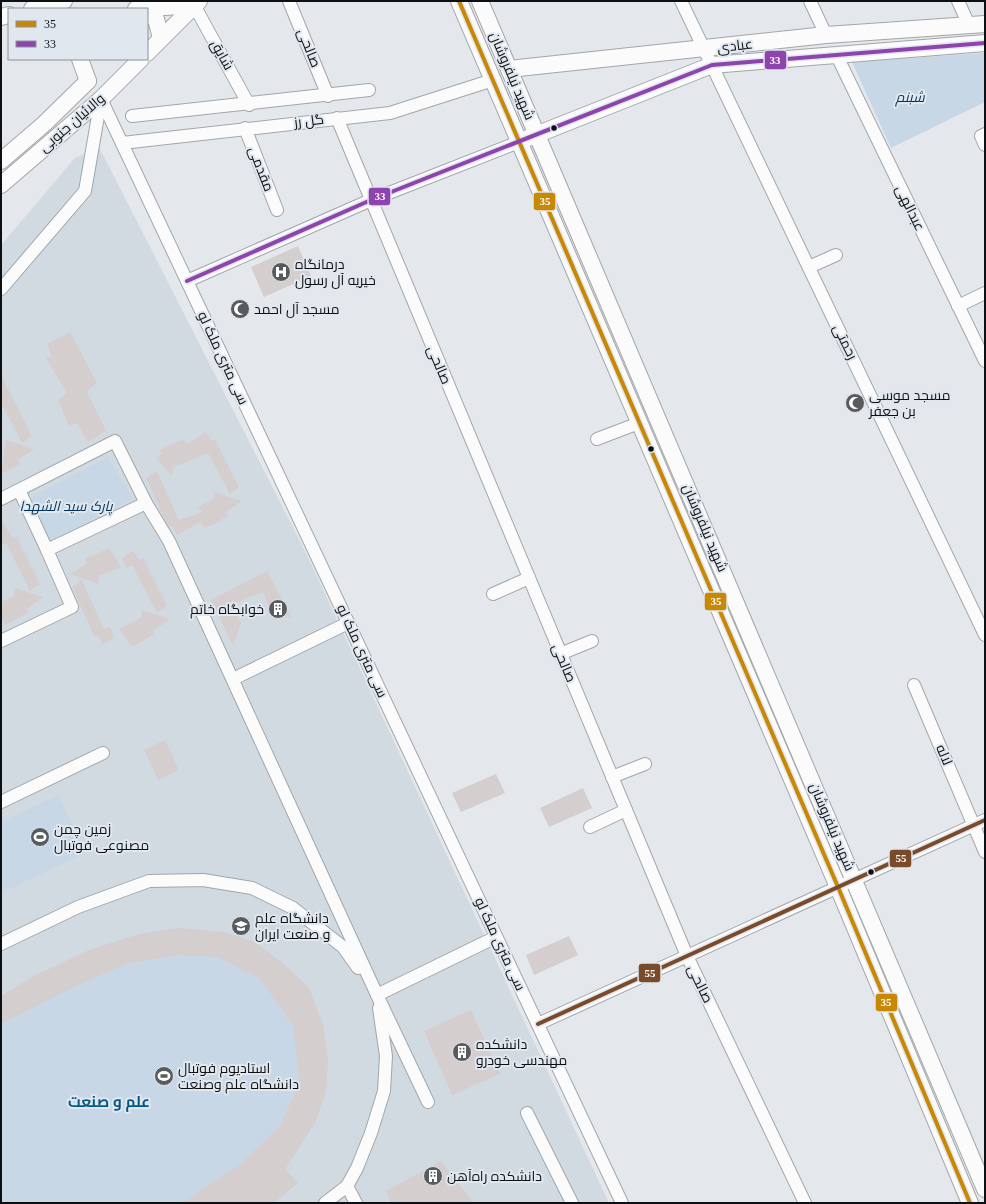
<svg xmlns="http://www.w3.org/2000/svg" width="986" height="1204" font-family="'Times New Roman',Cairo,serif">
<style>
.built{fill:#d2dae1}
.green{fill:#c8d7e6}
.building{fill:#d4cecf}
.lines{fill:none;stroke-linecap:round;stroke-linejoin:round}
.minor-casing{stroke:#a3a6a8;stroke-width:14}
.major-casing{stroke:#a3a6a8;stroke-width:18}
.minor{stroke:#fbfbfc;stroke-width:12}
.major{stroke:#fbfbfc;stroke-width:16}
.bus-1-casing{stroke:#e1e7ee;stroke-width:7}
.bus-2-casing{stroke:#e1e7ee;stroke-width:7}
.bus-3-casing{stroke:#e1e7ee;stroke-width:7}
.bus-1{stroke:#c88804;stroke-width:4}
.bus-2{stroke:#8e44ad;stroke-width:4}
.bus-3{stroke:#7a4b2a;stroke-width:4}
.bus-dot{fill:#0d1012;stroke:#e1e7ee;stroke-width:1.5}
.labels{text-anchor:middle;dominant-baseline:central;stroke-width:4;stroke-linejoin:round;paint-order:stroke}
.street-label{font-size:14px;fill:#0d1012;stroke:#e1e7ee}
.park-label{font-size:14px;font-style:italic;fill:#003258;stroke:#e1e7ee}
.poi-label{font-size:14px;fill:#0d1012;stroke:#e1e7ee;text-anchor:start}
.neighbourhood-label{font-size:15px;font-weight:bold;fill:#065884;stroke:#e1e7ee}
.line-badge{stroke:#e1e7ee;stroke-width:1.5}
.badge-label{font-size:11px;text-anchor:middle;font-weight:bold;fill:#fff}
</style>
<rect width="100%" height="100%" fill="#e4e7eb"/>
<path class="built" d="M99,147L307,555L609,1203H1V245L75,158Z"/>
<g class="green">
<path d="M985,53V102L891,148L852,62Z"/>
<path d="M108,457L133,499L50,542L31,497Z"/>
<path d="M58,795L86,853L3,892L1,888V822Z"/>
<path d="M179,928L224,932L255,942L285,965L309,988L323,1024L328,1060L326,1091L315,1123L286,1169L298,1183L273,1203H1V996C44,970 90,947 139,934C152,931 166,930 179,928Z"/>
</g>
<g class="building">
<path d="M298,246L311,276L264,297L251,267Z"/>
<path d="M70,332L97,383L87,391L106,431L88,442L77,423L69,426L58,400L67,393L46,358L52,356L47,344Z"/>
<path d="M1,375L32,436L22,443L1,403Z"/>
<path d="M206,432L212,441L215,439L239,487L230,494L208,453L174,467L172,476L156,458L161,454L160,450L168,446L184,439L187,444Z"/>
<path d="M6,440L34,449L18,460L20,464L1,474Z"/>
<path d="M157,471L179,520L202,512L198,507L213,499L214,492L242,501L226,512L228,515L220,521L205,528L200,522L177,535L172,526L169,527L164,518L146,478Z"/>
<path d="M1,520L13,538L16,536L40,584L30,591L6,543L1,545Z"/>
<path d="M109,548L121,567L99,576L98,584L70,574L87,563L85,559Z"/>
<path d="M133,551L139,560L143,558L167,606L157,613L132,565L127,568L122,558Z"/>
<path d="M267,571L292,618L271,612L263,592L231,605L241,623L233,646L211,600Z"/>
<path d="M82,580L104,629L110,627L114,638L103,644L97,635L94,636L72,587Z"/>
<path d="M15,588L43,597L27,609L28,612L6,625L1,619V602L14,596Z"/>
<path d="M142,610L170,619L153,631L155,634L132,647L119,629L141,618Z"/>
<path d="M165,740L179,770L158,780L144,750Z"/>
<path d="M496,774L505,793L461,812L452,793Z"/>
<path d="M583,788L592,808L549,827L540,808Z"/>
<path d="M179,928L224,932L255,942L285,965L309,988L323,1024L328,1060L326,1091L315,1123L285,1169L298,1183L273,1203H181L239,1165L280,1126L300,1082L293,1026L260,979L218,957L177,955L126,964L67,990L1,1024V996L32,977L89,950L140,934Z"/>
<path d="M569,936L578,955L534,975L526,955Z"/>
<path d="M471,1010L500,1074L452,1095L424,1031Z"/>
<path d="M441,1161L474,1203H391L386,1191Z"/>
</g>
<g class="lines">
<g class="minor-casing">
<g id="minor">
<path d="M289,1L328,96"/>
<path d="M681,1L985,635"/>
<path d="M810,1L826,35"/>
<path d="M958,1L969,25"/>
<path d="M194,5L249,105"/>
<path d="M836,54L985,361"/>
<path d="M101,99L622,1203"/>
<path d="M132,116L369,90"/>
<path d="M337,118L687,956L805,1203"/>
<path d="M245,128L277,210"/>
<path d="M985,134L981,136L985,145"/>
<path d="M122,143L390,113L493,80"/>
<path d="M809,267L836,255"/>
<path d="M187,281L371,200L519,142"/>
<path d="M1,289L85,191L101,99"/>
<path d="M958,306L985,293"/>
<path d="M597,439L639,423"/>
<path d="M19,490L47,550"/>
<path d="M1,499L115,441L146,503L169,541L377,995L428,1102"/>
<path d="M493,594L529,578"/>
<path d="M1,641L72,607L47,550L146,503"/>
<path d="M560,654L592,641"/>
<path d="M233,679L348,623"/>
<path d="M914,685L985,852"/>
<path d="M612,777L645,764"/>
<path d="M1,802L103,753"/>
<path d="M590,827L626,810"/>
<path d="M1,944L78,907L149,881L203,880L252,888L293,908L343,947L358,968"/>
<path d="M377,995L496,937"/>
<path d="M538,1024L985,820"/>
<path d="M527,1113L572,1203"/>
<path d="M347,1186L356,1203"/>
<path d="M325,1203L347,1186L357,1168L371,1133L384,1091L386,1056L379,1008"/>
</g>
</g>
<g class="major-casing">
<g id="major">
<path d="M459,1L838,887L970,1203"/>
<path d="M480,1L985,1189"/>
<path d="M32,9L64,1"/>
<path d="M136,9L194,5"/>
<path d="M147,14L156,19L161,38"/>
<path d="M1,17L9,15"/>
<path d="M147,53L199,1"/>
<path d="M80,59L88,81"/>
<path d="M509,69L826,35L985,24"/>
<path d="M528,138L712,65L985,43"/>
<path d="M1,161L44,124L88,81"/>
<path d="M1,185L101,99L141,59"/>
</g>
</g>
<use href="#minor" class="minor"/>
<use href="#major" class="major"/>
<g class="bus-1-casing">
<path id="bus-1" d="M459,1L838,887L970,1203"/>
</g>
<g class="bus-2-casing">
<path id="bus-2" d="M187,281L371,200L712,65L985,43"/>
</g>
<g class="bus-3-casing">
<path id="bus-3" d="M538,1024L985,820"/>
</g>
<use href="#bus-1" class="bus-1"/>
<use href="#bus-2" class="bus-2"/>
<use href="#bus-3" class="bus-3"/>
</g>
<defs>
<g id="hospital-disc" transform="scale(1)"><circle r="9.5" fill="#585b5e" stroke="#e1e7ee"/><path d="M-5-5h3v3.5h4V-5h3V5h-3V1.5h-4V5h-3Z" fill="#fff"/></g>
<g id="mosque-disc" transform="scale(1)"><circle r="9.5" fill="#585b5e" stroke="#e1e7ee"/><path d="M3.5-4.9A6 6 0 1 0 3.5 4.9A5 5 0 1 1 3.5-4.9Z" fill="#fff"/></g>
<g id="building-disc" transform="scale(1)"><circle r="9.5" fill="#585b5e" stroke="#e1e7ee"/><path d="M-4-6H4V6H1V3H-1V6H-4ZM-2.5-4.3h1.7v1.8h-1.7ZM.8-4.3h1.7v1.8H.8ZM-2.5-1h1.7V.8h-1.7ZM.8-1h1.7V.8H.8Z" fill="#fff"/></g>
<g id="stadium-disc" transform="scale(1)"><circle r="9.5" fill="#585b5e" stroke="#e1e7ee"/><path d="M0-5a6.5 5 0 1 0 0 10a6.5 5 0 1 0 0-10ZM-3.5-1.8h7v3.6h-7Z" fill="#fff"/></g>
<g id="university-disc" transform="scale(1)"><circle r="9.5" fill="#585b5e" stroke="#e1e7ee"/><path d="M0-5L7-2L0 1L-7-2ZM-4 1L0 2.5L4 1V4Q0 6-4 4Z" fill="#fff"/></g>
</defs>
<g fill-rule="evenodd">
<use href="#hospital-disc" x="281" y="272"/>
<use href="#mosque-disc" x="240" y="309"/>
<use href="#mosque-disc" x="855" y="403"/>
<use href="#building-disc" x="278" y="609"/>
<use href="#stadium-disc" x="40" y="837"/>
<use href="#university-disc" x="241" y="926"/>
<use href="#building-disc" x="462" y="1052"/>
<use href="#stadium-disc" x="164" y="1076"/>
<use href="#building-disc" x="433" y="1176"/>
</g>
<g class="bus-dot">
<circle cx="554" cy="128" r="3.5"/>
<circle cx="651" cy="449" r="3.5"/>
<circle cx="871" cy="872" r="3.5"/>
</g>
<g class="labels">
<g class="street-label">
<text transform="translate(735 46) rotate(-7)">عبادی</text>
<text transform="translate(309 48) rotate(68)">صالحی</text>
<text transform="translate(222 55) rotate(61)">شایق</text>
<text transform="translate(512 76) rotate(67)">شهید نیلفروشان</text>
<text transform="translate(309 121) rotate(-7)">گل رز</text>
<text transform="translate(72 123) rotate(-41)">والائیان جنوبی</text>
<text transform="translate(261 169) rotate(69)">مقدمی</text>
<text transform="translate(910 208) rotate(64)">عبدالهی</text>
<text transform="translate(845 342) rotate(64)">رحمتی</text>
<text transform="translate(223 358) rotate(65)">سی متری ملک لو</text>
<text transform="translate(439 365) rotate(67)">صالحی</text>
<text transform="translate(705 528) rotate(67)">شهید نیلفروشان</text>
<text transform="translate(362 651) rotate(65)">سی متری ملک لو</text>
<text transform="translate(564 663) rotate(67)">صالحی</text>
<text transform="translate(944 755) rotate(67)">لاله</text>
<text transform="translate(832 827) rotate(67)">شهید نیلفروشان</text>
<text transform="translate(500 944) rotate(65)">سی متری ملک لو</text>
<text transform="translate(700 984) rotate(64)">صالحی</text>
</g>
<g class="park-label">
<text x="910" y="97">شبنم</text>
<text x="66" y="506">پارک سید الشهدا</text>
</g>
<g class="poi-label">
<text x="295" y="264">درمانگاه<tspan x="295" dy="16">خیریه آل رسول</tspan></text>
<text x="254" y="309">مسجد آل احمد</text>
<text x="869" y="395">مسجد موسی<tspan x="869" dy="16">بن جعفر</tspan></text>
<text x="264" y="609" text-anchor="end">خوابگاه خاتم</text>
<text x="54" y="829">زمین چمن<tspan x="54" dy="16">مصنوعی فوتبال</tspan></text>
<text x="255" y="918">دانشگاه علم<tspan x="255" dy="16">و صنعت ایران</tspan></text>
<text x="476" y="1044">دانشکده<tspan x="476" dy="16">مهندسی خودرو</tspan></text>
<text x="178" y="1068">استادیوم فوتبال<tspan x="178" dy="16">دانشگاه علم وصنعت</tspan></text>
<text x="447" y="1176">دانشکده راه‌آهن</text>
</g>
<g class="neighbourhood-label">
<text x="109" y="1102">علم و صنعت</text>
</g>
</g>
<g class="line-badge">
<rect x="764" y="50" width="23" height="20" rx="4" fill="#8e44ad"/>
<rect x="368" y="187" width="23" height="19" rx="4" fill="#8e44ad"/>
<rect x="533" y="192" width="23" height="19" rx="4" fill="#c88804"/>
<rect x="704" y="592" width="23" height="19" rx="4" fill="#c88804"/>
<rect x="889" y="849" width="23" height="19" rx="4" fill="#7a4b2a"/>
<rect x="638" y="963" width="23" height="20" rx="4" fill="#7a4b2a"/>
<rect x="875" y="993" width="23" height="19" rx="4" fill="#c88804"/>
</g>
<g class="badge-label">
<text x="775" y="64">33</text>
<text x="380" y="200">33</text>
<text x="545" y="205">35</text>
<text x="716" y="605">35</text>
<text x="901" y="862">55</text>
<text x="650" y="977">55</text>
<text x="886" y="1006">35</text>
</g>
<rect width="986" height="1204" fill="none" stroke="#0d1012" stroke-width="4"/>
<rect x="8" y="8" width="140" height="52" fill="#e1e7ee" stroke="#8c9196"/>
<rect x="16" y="21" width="20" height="6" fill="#c88804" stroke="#8c9196"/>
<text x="44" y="28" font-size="12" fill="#0d1012">35</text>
<rect x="16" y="41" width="20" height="6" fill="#8e44ad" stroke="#8c9196"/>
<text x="44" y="48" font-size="12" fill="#0d1012">33</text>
</svg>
